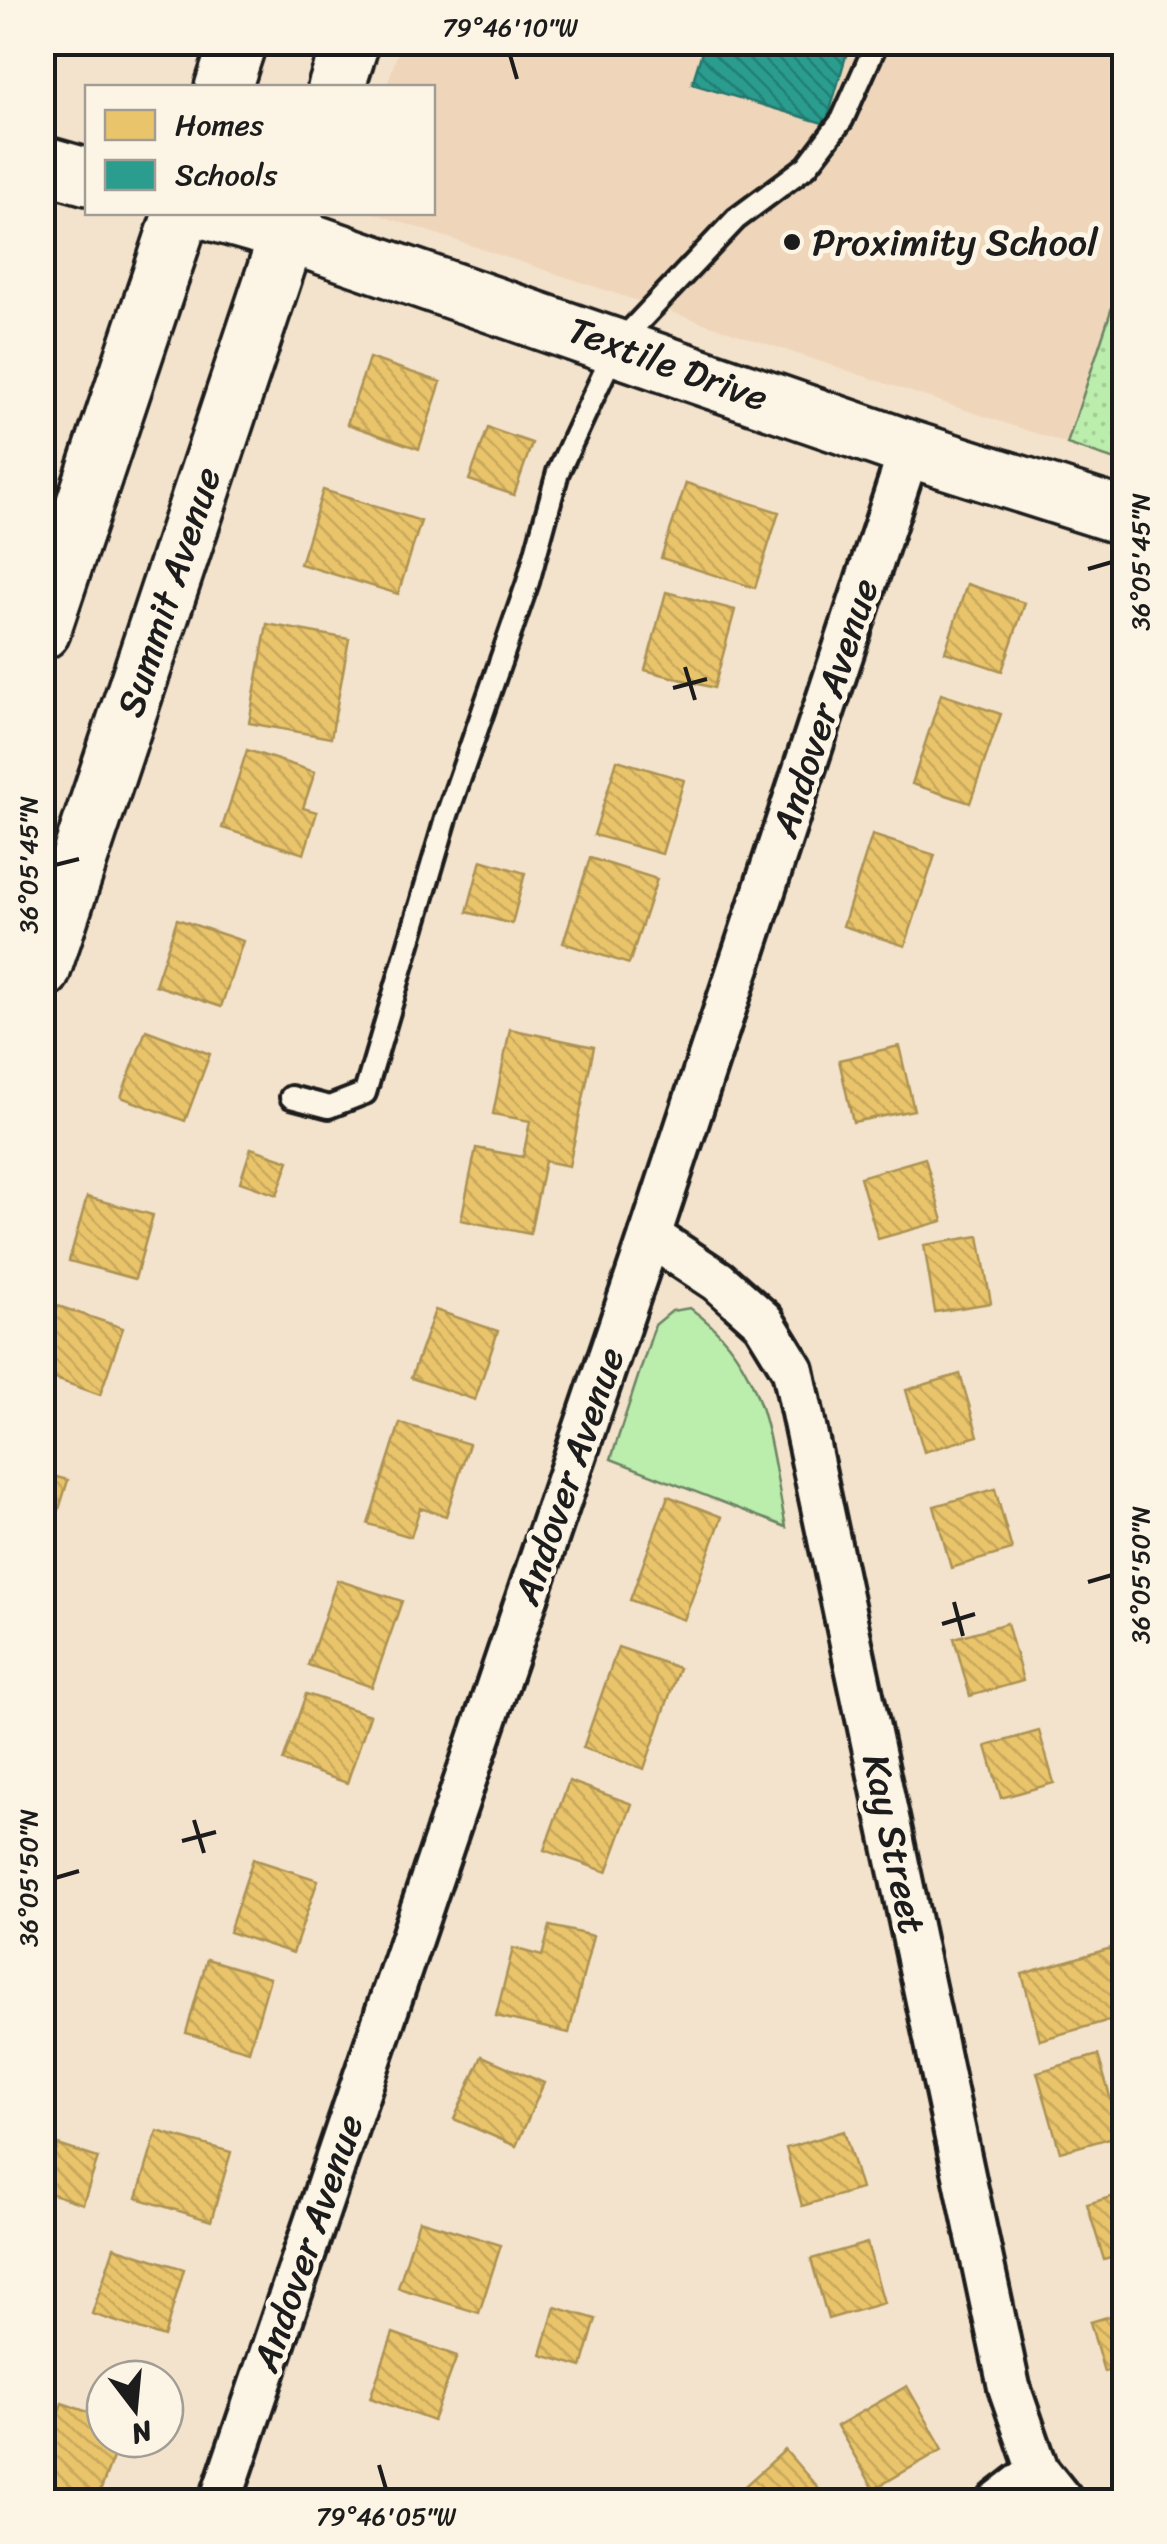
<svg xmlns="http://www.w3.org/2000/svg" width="1167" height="2544" font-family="Sriracha,sans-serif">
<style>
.built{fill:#efd6bb}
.green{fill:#bbedad;stroke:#6c8464;stroke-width:2.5}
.park{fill:url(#park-dots);stroke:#6c8464;stroke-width:2.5}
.homes{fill:url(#homes-back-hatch);stroke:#ac9253;stroke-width:2.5}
.schools{fill:url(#schools-back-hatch);stroke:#26766c;stroke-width:2.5}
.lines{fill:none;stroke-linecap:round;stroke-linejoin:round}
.lane-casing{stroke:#1c1c1c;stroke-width:28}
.street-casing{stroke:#1c1c1c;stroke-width:48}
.secondary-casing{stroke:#1c1c1c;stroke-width:62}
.primary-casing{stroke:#1c1c1c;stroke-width:62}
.lane{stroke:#fcf5e5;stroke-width:20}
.street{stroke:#fcf5e5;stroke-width:40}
.secondary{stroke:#fcf5e5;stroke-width:55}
.primary{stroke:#fcf5e5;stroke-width:55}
.ticks{fill:none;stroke:#1c1c1c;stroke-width:4}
.poi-dot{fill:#1c1c1c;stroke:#fcf5e5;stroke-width:4}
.labels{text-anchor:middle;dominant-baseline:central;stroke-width:10;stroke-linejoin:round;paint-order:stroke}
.poi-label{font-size:38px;fill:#1c1c1c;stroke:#fcf5e5;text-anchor:start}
.street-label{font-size:38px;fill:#1c1c1c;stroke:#fcf5e5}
.neatline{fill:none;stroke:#1c1c1c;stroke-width:4}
.ticks-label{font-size:25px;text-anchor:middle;fill:#1c1c1c}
</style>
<defs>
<pattern id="park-dots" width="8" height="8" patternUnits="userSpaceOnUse" patternTransform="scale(2.5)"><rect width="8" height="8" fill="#bbedad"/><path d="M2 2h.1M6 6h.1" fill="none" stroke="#a0cb94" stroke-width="1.8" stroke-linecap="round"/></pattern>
<pattern id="homes-back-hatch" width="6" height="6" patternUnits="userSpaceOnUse" patternTransform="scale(2.5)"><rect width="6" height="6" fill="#e9c46a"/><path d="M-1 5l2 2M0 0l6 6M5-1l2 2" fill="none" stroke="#c7a85b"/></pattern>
<pattern id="schools-back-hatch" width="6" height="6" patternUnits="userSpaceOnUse" patternTransform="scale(2.5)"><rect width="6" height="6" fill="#2a9d8f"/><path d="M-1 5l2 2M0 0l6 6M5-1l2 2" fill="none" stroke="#237f74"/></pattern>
</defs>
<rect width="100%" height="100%" fill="#f4e3cc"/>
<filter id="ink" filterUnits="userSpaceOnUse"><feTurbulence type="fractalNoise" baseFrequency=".01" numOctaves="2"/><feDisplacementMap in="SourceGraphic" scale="20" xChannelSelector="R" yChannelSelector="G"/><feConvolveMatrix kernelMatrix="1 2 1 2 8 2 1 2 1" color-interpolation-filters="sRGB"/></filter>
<g filter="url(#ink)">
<path class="built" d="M401,43H1124V271L1067,444L373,213L432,212V88L386,87Z"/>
<path class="green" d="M690,1308C768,1364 768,1439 786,1527L611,1459L655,1325L672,1311Z"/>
<path class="park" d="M1124,271V463L1067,444Z"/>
<g class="homes">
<path d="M369,358L441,382L419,449L347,424Z"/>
<path d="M488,428L532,443L514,495L469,480Z"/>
<path d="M686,483L779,512L755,588L661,558Z"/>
<path d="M323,490L421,521L398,594L300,564Z"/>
<path d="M967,584L1025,603L1002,671L945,652Z"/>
<path d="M666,592L735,610L714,688L645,670Z"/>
<path d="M267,624L349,639L331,738L249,723Z"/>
<path d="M941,694L1001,714L970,803L912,784Z"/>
<path d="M247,750L315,772L303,808L317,812L304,854L222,828Z"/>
<path d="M617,760L684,780L662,854L594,835Z"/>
<path d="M872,835L935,855L905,946L843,926Z"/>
<path d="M590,858L657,879L629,964L563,943Z"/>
<path d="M481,860L525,873L512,924L467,912Z"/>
<path d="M177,919L243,941L221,1007L155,985Z"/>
<path d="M510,1029L594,1047L569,1166L545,1161L530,1234L461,1220L476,1148L523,1157L530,1121L493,1114Z"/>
<path d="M146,1030L210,1054L185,1121L121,1097Z"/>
<path d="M899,1046L914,1110L853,1122L839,1060Z"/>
<path d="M251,1148L289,1161L277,1195L240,1182Z"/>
<path d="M925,1158L943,1221L878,1239L860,1177Z"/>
<path d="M87,1197L153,1215L135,1279L69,1261Z"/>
<path d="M979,1236L991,1303L935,1312L924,1245Z"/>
<path d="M58,1306L123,1328L100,1395L42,1374V1351Z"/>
<path d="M435,1310L498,1331L475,1400L411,1378Z"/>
<path d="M960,1374L978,1436L924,1452L906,1390Z"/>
<path d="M400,1423L469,1444L446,1516L420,1508L411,1537L368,1524Z"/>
<path d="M42,1473L68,1480L48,1545L42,1543Z"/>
<path d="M995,1489L1012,1550L951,1568L934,1506Z"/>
<path d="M668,1496L722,1517L684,1620L630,1600Z"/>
<path d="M337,1580L402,1601L372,1687L308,1665Z"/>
<path d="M1007,1623L1023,1681L970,1696L954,1638Z"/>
<path d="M618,1647L679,1668L644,1769L583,1748Z"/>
<path d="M306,1694L370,1715L347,1783L283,1761Z"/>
<path d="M1039,1731L1054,1783L1001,1798L986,1746Z"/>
<path d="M569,1781L632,1804L607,1872L544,1850Z"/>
<path d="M253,1859L318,1880L293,1953L229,1932Z"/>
<path d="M550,1926L593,1936L569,2033L496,2016L513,1948L542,1956Z"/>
<path d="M1111,1948L1124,1995V2016L1040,2040L1022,1974Z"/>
<path d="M207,1959L270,1978L249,2051L186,2033Z"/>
<path d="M1098,2055L1121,2135L1060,2152L1037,2072Z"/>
<path d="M482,2056L544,2083L516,2146L454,2119Z"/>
<path d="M157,2131L231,2152L211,2221L137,2198Z"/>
<path d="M844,2131L861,2189L802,2206L786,2148Z"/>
<path d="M58,2145L98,2158L83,2204L43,2191Z"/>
<path d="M1124,2193V2254L1104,2260L1087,2204Z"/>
<path d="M419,2220L501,2245L479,2313L398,2288Z"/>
<path d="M867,2243L884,2303L828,2319L811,2259Z"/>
<path d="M114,2247L184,2269L164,2337L92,2314Z"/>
<path d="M555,2307L596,2319L582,2367L541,2355Z"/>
<path d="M1124,2312V2366L1104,2372L1090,2322Z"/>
<path d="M393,2333L457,2356L433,2421L370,2398Z"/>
<path d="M907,2386L943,2449L874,2489L837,2426Z"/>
<path d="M62,2403L105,2418V2439H120L97,2500L42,2480V2457Z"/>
<path d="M785,2450L830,2502H728V2501Z"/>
<path d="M436,2487L477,2502H430Z"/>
<path d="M332,2494L356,2502H329Z"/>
</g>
<path class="schools" d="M705,42H850L826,124L692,84Z"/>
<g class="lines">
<g class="lane-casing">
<path id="lane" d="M291,1097L329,1107L365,1093L447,815L528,582L558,472L617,345L736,219L807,166L842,120L877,42"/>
</g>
<g class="street-casing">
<g id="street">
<path d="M650,1236L718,1281L763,1321L793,1370L1009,2387L1038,2471L1063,2502"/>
<path d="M220,2502L650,1236L910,449"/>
<path d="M998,2502L1038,2471"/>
</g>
</g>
<g class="secondary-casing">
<g id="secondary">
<path d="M42,164L88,177"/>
<path d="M211,212L288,234L910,449L1124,517"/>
</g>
</g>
<g class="primary-casing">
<g id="primary">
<path d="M223,88L238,42"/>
<path d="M336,88L351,42"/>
<path d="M42,631L182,212"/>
<path d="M42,971L295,212"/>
</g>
</g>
<use href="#lane" class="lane"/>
<use href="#street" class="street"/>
<use href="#secondary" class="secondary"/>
<use href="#primary" class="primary"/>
</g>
</g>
<path class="ticks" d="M510,55L517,79M1088,569L1112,562M685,667L695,700M673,688L707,679M55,865L79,859M1088,1582L1112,1575M954,1602L963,1636M942,1624L975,1614M194,1820L204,1853M182,1841L216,1832M55,1878L79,1871M379,2465L386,2489"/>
<circle class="poi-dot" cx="792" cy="242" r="10"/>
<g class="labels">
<g class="poi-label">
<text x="812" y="242">Proximity School</text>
</g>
<g class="street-label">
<text transform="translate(668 364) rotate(20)">Textile Drive</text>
<text transform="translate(169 592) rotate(-72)">Summit Avenue</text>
<text transform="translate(825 708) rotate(-72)">Andover Avenue</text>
<text transform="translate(569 1476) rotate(-71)">Andover Avenue</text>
<text transform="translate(894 1844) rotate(78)">Kay Street</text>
<text transform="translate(308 2243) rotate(-71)">Andover Avenue</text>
</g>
</g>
<rect width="1167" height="2544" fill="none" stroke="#fcf5e5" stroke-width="110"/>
<rect x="85" y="85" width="350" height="130" fill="#fcf5e5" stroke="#a29e95" stroke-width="2.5"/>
<rect x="105" y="110" width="50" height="30" fill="#e9c46a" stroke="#a29e95" stroke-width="2.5"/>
<text x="175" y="135" font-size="30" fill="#1c1c1c">Homes</text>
<rect x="105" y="160" width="50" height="30" fill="#2a9d8f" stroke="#a29e95" stroke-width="2.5"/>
<text x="175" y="185" font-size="30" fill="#1c1c1c">Schools</text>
<g transform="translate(135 2409) rotate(164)"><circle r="48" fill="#fcf5e5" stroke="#a29e95" stroke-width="2.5"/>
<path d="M0-8L18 38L0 25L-18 38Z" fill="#1c1c1c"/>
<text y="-15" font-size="28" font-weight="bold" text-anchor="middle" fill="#1c1c1c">N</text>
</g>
<rect x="55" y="55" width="1057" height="2434" class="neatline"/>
<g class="ticks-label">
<text x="510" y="36">79°46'10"W</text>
<text transform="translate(1140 562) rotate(-90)" y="9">36°05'45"N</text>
<text transform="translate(28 865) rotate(-90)" y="9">36°05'45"N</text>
<text transform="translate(1140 1575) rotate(-90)" y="9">36°05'50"N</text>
<text transform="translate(28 1878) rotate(-90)" y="9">36°05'50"N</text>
<text x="386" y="2525">79°46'05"W</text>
</g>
</svg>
